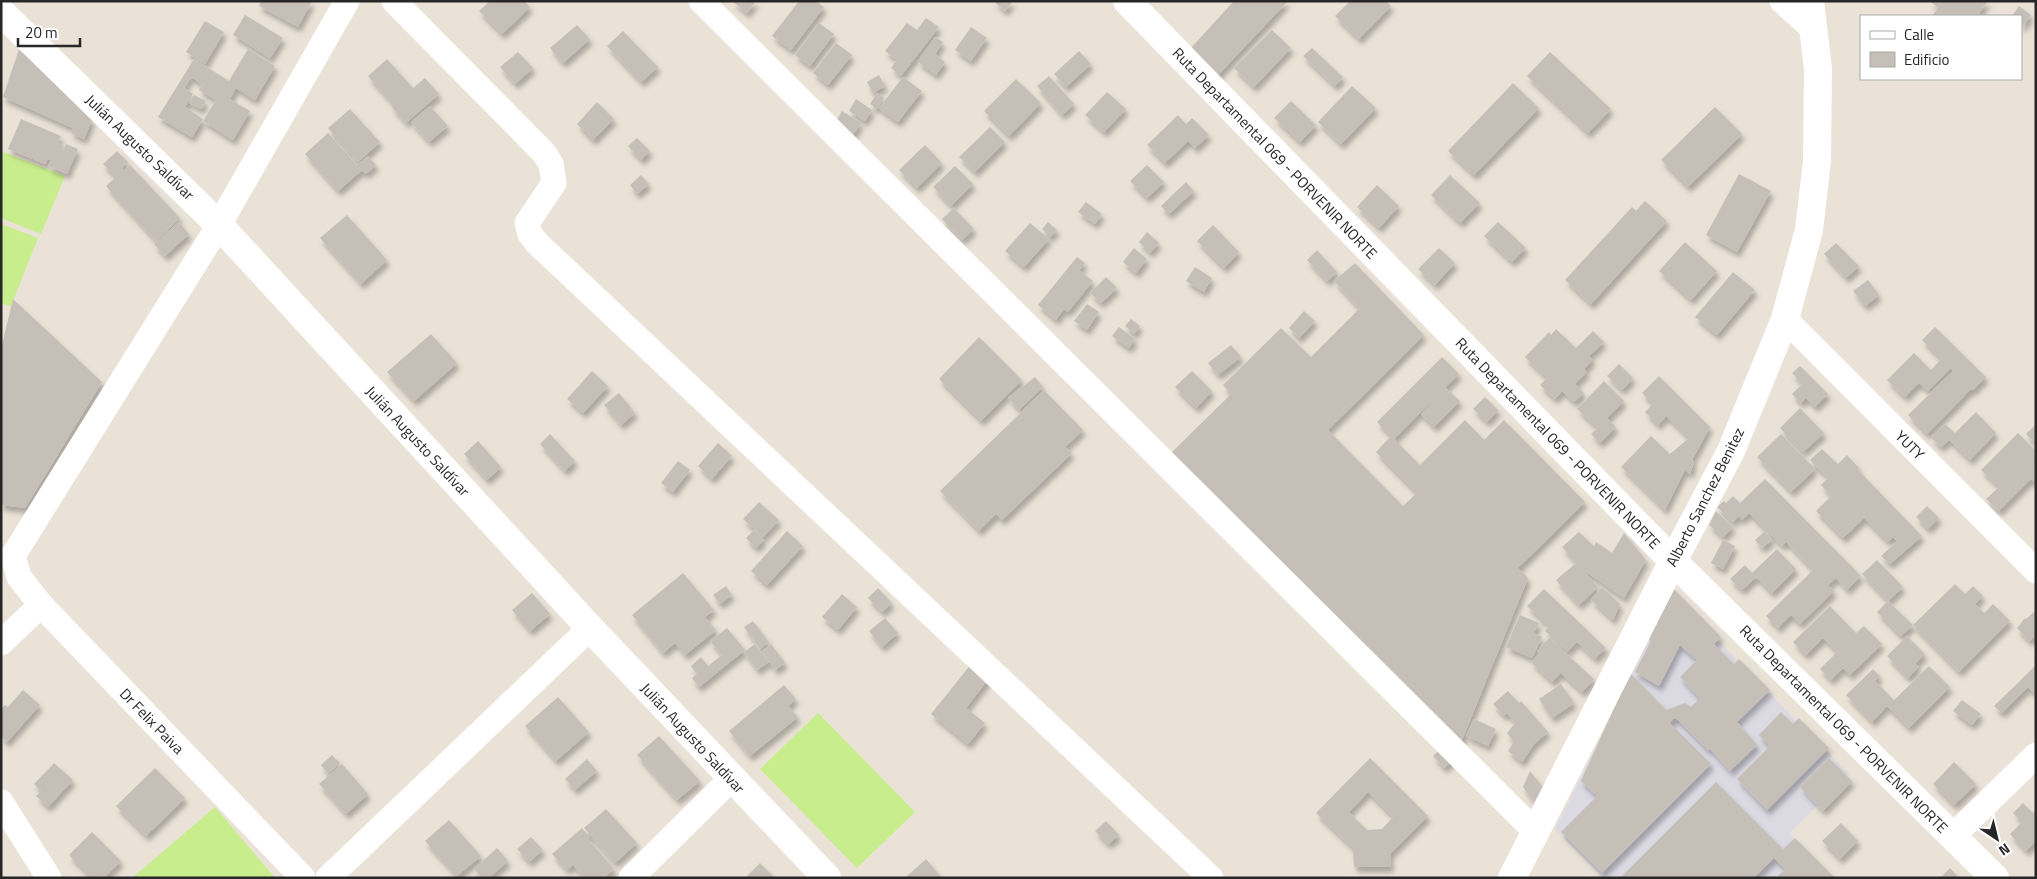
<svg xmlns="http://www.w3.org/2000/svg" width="2037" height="879" font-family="'Titillium Web',sans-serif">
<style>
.industrial{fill:#dbd9e2}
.pitch{fill:#c7ed8c}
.building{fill:#c6bfb7;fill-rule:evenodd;filter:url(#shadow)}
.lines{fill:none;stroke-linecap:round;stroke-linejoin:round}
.minor{stroke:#fff;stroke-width:25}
.tertiary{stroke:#fff;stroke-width:28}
.secondary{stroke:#fff;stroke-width:28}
.labels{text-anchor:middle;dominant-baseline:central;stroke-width:4;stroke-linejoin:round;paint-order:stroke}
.street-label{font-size:15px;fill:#272727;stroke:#fff}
</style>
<defs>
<filter id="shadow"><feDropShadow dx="3" dy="5.5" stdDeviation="2.5" flood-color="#0004"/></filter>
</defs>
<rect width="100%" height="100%" fill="#ebe2d7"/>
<path class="industrial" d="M1672,594L1849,774L1790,833L1834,878H1603L1555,829Z"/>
<g class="pitch">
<path d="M1,151L65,176L41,234L1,218Z"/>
<path d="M1,224L38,238L11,306L1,303Z"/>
<path d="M818,713L915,812L857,868L760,769Z"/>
<path d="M215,807L275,878H132Z"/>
</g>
<g class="building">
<path d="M261,1H312L298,27L259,6Z"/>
<path d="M490,1H524L530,7L502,34L479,11Z"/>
<path d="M732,1H756L747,13Z"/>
<path d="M799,1H816L824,7L791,50L772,36Z"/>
<path d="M993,1H1013L1005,11Z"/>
<path d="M1234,1H1288L1218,75L1190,49Z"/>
<path d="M1350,1H1386L1391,6L1359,39L1335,16Z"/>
<path d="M1930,1H1988L1979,13L1982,16H1932L1938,8Z"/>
<path d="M2019,6L2031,15L2021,29V16H2012Z"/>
<path d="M245,15L283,38L270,58L233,35Z"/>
<path d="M926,18L939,27L901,76L891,68L897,60L885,51L907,23L917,30Z"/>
<path d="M205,21L224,32L205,64L186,52Z"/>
<path d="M819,23L834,34L810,66L795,55Z"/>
<path d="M577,25L590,39L563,63L550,48Z"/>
<path d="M971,27L987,38L971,61L955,50Z"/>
<path d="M1272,30L1291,48L1254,87L1234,68Z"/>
<path d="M623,31L658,67L641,82L607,46Z"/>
<path d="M935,37L943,42L935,54L945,62L936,75L918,62Z"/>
<path d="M21,43L92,120L84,139L71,133L73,128L3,97Z"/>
<path d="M836,43L852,55L828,85L813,73Z"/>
<path d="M1312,48L1343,77L1335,86L1303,56Z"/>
<path d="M248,49L275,66L255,100L236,88L230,99L250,111L233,140L203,121L216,100L199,90L202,84L191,77L184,88L193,94L185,107L203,119L192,137L158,117L194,59L229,81Z"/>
<path d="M1079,51L1091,64L1066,87L1054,74Z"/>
<path d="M518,52L533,68L515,84L500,67Z"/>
<path d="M1550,52L1611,109L1588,133L1527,76Z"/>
<path d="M387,59L413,88L425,78L439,94L406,123L392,107L394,105L368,76Z"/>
<path d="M879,75L885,86L873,93L867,82Z"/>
<path d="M1049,76L1074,104L1062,115L1037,86Z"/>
<path d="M903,77L922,91L898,122L879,108Z"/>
<path d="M1016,79L1041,103L1009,136L984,111Z"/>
<path d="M1513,83L1539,108L1474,175L1448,151Z"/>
<path d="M1352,86L1376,108L1341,144L1318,122Z"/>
<path d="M1107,92L1126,109L1104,132L1085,115Z"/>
<path d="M877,93L884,97L877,109L870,104Z"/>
<path d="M194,95L206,101L201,109L189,103Z"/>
<path d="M856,99L872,110L865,121L849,111Z"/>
<path d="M1291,101L1316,125L1300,142L1274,118Z"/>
<path d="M597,102L614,119L593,140L577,124Z"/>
<path d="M430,106L448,126L429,142L411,122Z"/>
<path d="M1715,107L1742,134L1688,187L1661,160Z"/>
<path d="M350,109L380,142L358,162L328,128Z"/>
<path d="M842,111L861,123L853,135L835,123Z"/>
<path d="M1178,115L1186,124L1192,118L1209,135L1195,148L1188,141L1165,163L1147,145Z"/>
<path d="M21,119L61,136L58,143L63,145L61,150L63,151L66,144L78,149L67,174L48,166L51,160L48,159L45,164L8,149Z"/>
<path d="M990,127L1005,142L975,172L959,157Z"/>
<path d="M328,133L357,165L368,156L376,165L366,174L362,170L338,191L305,154Z"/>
<path d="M637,138L650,151L641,160L628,146Z"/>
<path d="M925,145L942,163L917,188L899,170Z"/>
<path d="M117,151L128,162L122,168L124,170L130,165L180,218L156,241L106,186L116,177L103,164Z"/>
<path d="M1147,165L1164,182L1147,198L1130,181Z"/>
<path d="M955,166L973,184L951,206L933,187Z"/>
<path d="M1739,174L1771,191L1737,252L1706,235Z"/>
<path d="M641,175L649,184L637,194L630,185Z"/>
<path d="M1450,175L1480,203L1460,223L1431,195Z"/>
<path d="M1186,182L1194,191L1169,214L1161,206Z"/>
<path d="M1377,185L1399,206L1379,228L1357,207Z"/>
<path d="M1645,201L1667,221L1591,304L1565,280L1632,207L1636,211Z"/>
<path d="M1086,202L1102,214L1095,224L1078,212Z"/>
<path d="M954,208L974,229L962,240L942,219Z"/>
<path d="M347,215L387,260L361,284L320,238Z"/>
<path d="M179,222L189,234L165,256L154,244Z"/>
<path d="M1048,222L1057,230L1050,237L1042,229Z"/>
<path d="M1498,222L1526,248L1512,262L1484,236Z"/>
<path d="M1030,223L1049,239L1024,267L1005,251Z"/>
<path d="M1213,225L1239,252L1224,268L1197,241Z"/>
<path d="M1147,232L1159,243L1150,253L1139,242Z"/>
<path d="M1685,242L1717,271L1691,300L1659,271Z"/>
<path d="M1836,243L1859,266L1846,278L1824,254Z"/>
<path d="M1134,248L1147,259L1136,273L1123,262Z"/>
<path d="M1439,248L1455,263L1435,285L1418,269Z"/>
<path d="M1317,250L1337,272L1327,281L1307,260Z"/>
<path d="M1077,257L1085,263L1079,270L1093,281L1068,312L1064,309L1056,320L1038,305Z"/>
<path d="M1355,263L1424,335L1328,430L1403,506L1417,493L1376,452L1391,436L1377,422L1442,357L1459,374L1394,439L1420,465L1465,420L1484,440L1504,420L1585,502L1518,568L1528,578L1460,745L1170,454L1231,394L1223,385L1281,328L1311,357L1366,302L1359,308L1334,281Z"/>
<path d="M1195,267L1212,278L1204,292L1186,281Z"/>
<path d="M1733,272L1755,290L1717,335L1695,317Z"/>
<path d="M1106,277L1117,288L1101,303L1090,293Z"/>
<path d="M1868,280L1879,295L1865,306L1853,291Z"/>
<path d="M13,299L102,382L25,508L1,505V349Z"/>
<path d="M1087,304L1099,312L1087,330L1074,321Z"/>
<path d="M1304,311L1315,321L1299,338L1289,328Z"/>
<path d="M1131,319L1140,326L1134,334L1125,326Z"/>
<path d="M1119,327L1135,339L1129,348L1112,336Z"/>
<path d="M1935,327L1986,377L1973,390L1971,389L1927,434L1908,415L1953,371L1951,368L1928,391L1919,383L1905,397L1887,380L1914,353L1931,370L1941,359L1922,340Z"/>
<path d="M1556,329L1576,348L1593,331L1604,342L1589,356L1593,360L1584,369L1587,372L1575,384L1584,393L1574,402L1562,391L1555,399L1540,385L1547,378L1525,357L1549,332L1551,335Z"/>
<path d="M431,334L457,363L414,401L387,372Z"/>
<path d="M979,337L1022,380L981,421L939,379Z"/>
<path d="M1231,345L1241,357L1218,375L1208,363Z"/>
<path d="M1619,364L1633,378L1622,390L1607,376Z"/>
<path d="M1800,366L1828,394L1815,407L1806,398L1801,403L1792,394L1802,384L1792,373Z"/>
<path d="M592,371L608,386L583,413L567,399Z"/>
<path d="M1192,371L1212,391L1196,408L1175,387Z"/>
<path d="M1659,376L1710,427L1692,460L1694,462L1690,474L1685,470L1665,510L1621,467L1651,436L1670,454L1689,438L1666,416L1658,425L1645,412L1653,404L1642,393Z"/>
<path d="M1035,377L1043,387L1019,410L1008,398Z"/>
<path d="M1604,381L1624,401L1607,418L1616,427L1600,443L1591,434L1598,428L1577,409Z"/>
<path d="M1446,388L1460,401L1434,427L1421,414Z"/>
<path d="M1044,390L1083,430L1065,447L1072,453L1002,520L996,514L979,531L940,491Z"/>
<path d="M619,393L635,413L621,425L604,405Z"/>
<path d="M1485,397L1498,410L1487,422L1473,409Z"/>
<path d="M1800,408L1824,433L1803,452L1780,428Z"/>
<path d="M1976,412L1996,433L1970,460L1949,440L1941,447L1931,438L1945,424L1955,433Z"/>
<path d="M2036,424V444L2026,434Z"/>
<path d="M2018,433L2036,451L2033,457L2036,460V484L2031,479L1999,511L1986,499L1999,487L1981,470Z"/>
<path d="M550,434L575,461L565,471L540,444Z"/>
<path d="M1781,434L1815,469L1791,492L1757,457Z"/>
<path d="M478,441L501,467L487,480L464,454Z"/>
<path d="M718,443L732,456L712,479L698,466Z"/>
<path d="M1822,449L1838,464L1847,455L1859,468L1858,470L1922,536L1890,564L1881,556L1897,541L1893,537L1888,542L1864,518L1843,538L1816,511L1831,496L1821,485L1828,478L1810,460Z"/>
<path d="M678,461L690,470L673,492L661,483Z"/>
<path d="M1765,479L1861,576L1847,590L1836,578L1828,585L1834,591L1800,624L1791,615L1778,628L1766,616L1813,570L1786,542L1782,546L1749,513L1742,520L1739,516L1733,522L1717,507L1724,501L1726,503L1733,496L1740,503Z"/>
<path d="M759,502L779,520L763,537L743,519Z"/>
<path d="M1927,506L1939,518L1928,529L1916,517Z"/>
<path d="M1716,511L1733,527L1723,537L1709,525Z"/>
<path d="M754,530L764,540L756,548L746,538Z"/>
<path d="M787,531L803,546L767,585L751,571Z"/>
<path d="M1765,531L1772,540L1762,548L1755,540Z"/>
<path d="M1579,532L1594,546L1596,542L1612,553L1624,533L1646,560L1624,598L1582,569L1598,587L1579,605L1556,580L1576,563L1562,547Z"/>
<path d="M1723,540L1735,546L1723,569L1711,563Z"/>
<path d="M1777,549L1796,569L1772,593L1756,577L1742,590L1730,579L1745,565L1752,573Z"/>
<path d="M1877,560L1903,587L1888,601L1862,574Z"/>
<path d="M683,573L714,610L705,617L716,630L685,655L675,643L663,653L632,615Z"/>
<path d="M1955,584L1965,594L1973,586L1983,596L1975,604L1984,613L1993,604L2010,621L1959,672L1913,625Z"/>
<path d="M726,586L732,595L720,604L713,595Z"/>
<path d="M1602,587L1620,604L1613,620L1591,600Z"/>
<path d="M878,588L892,603L882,612L868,598Z"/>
<path d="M1673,588L1721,637L1714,644L1734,664L1739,659L1770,690L1737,722L1757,745L1730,771L1710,749L1708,750L1678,720L1674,718L1670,723L1711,764L1602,873L1561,832L1597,796L1581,781L1630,673L1666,710L1685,703L1691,707L1700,698L1680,677L1697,660L1680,645L1659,686L1635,672L1651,641L1648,639Z"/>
<path d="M1544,589L1606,648L1595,659L1577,642L1567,652L1545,631L1549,626L1527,606Z"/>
<path d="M532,593L550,614L530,631L512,610Z"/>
<path d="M842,594L857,607L838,630L822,617Z"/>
<path d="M1888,601L1913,625L1901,636L1877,612Z"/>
<path d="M1830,606L1856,633L1864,626L1882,644L1850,675L1843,668L1831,680L1820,669L1837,652L1823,638L1806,655L1793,642Z"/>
<path d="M2036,610V636L2029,641L2017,628L2025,618L2026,619Z"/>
<path d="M1520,615L1539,623L1534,633L1542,637L1532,658L1506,647Z"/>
<path d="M885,618L898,633L882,647L869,631Z"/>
<path d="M753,621L769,642L760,649L744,627Z"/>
<path d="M727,628L745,650L699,687L692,678L697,674L691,666L701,657L708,666L722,655L710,641Z"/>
<path d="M1907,636L1925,654L1915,664L1919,667L1908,678L1887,656Z"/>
<path d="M1549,638L1594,679L1582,692L1561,673L1552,682L1531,662L1540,653L1537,651Z"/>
<path d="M755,644L769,662L757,670L744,652Z"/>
<path d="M771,644L785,663L775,670L762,651Z"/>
<path d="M972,663L990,677L966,708L985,723L968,744L931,714Z"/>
<path d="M2036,665V695L2028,687L2002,713L1994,706Z"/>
<path d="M1929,666L1950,687L1909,728L1887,706L1872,722L1846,695L1873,669L1880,676L1875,681L1894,700Z"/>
<path d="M1561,684L1574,703L1552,718L1539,699Z"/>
<path d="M784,685L796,699L788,706L798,717L750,756L729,731Z"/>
<path d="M23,690L40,705L7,742L1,737V709L5,705L8,707Z"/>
<path d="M1508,691L1519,703L1521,701L1548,732L1534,744L1522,762L1508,751L1514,742L1507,733L1515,723L1507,713L1504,716L1493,704Z"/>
<path d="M558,697L589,732L556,761L525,726Z"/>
<path d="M1962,700L1981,714L1972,725L1953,711Z"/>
<path d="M1781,712L1793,724L1799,718L1829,748L1767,810L1737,779L1770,746L1759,735Z"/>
<path d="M1474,719L1496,729L1488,746L1466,736Z"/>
<path d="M659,736L700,781L677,800L637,755Z"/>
<path d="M1443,747L1453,760L1444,768L1433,756Z"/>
<path d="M332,755L340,763L328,774L321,765Z"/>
<path d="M1370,758L1428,816L1390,854L1391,867H1354L1353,848L1316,813ZM1368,792L1393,817L1382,829L1367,830L1349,812Z"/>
<path d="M1829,758L1852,781L1823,811L1800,787Z"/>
<path d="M587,759L597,771L575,790L565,779Z"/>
<path d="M1954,762L1976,784L1954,805L1933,784Z"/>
<path d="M54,763L73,780L48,807L36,796L41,791L34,784Z"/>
<path d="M342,764L368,794L346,814L319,784Z"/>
<path d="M155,768L185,798L146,836L116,806Z"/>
<path d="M1530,771L1544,789L1536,804L1523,787Z"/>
<path d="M1716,782L1783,849L1795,838L1835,878H1776L1785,869L1774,858L1754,878H1620Z"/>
<path d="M2023,803L2033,813L2034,811L2036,813V841L2026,851L2010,834L2022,822L2013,813Z"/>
<path d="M606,809L637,843L615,863L584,828Z"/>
<path d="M449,820L481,856L457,876L425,841Z"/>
<path d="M1106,821L1119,835L1108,844L1095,831Z"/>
<path d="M1841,823L1858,841L1840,859L1822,841Z"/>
<path d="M582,828L590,837L588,839L614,869L604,878H585L573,865L567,870L552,854Z"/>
<path d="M92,832L121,861L104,878H92L69,855Z"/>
<path d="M531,837L543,850L529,862L517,849Z"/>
<path d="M497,848L508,861L489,878H482L474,869Z"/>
<path d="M926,859L942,878H905Z"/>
<path d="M760,863L775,878H745Z"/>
<path d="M1950,868L1959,878H1940Z"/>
</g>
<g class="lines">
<g class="minor">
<path d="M394,1L544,153L551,164L554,183L527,223L530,234L537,243L1211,878"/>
<path d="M701,1L1536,832"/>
<path d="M1782,1L1813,29"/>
<path d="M1785,319L2036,571"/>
<path d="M13,556L219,225L347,1"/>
<path d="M13,556L19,577L41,605L303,878"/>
<path d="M1,643L41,605"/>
<path d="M1,802L49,878"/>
<path d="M1953,836L2036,755"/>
<path d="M328,878L590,628"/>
<path d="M631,878L731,779"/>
</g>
<g class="tertiary">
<path d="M1,12L219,225L590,628L827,878"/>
<path d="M1512,878L1673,561L1731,451L1785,319L1809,230L1817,161L1818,69L1810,1"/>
</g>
<path class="secondary" d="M1127,1L1673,561L1995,878"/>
</g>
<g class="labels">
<g class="street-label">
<text transform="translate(140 147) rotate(44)">Julián Augusto Saldívar</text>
<text transform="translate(1275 153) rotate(46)">Ruta Departamental 069 - PORVENIR NORTE</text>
<text transform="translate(418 441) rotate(47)">Julián Augusto Saldívar</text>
<text transform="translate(1558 443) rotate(46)">Ruta Departamental 069 - PORVENIR NORTE</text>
<text transform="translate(1910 445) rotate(45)">YUTY</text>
<text transform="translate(1705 497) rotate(-63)">Alberto Sanchez Benitez</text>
<text transform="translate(152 721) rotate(46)">Dr Felix Paiva</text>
<text transform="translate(1844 729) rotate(45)">Ruta Departamental 069 - PORVENIR NORTE</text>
<text transform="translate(693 738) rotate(47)">Julián Augusto Saldívar</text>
</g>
</g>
<rect width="2037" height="879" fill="none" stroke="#272727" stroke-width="5"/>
<rect x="1860" y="15" width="162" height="65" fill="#ffffff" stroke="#a9a9a9"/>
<rect x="1870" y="31" width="25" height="8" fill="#ffffff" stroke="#a9a9a9"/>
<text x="1904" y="40" font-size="15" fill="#272727">Calle</text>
<rect x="1870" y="52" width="25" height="15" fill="#c6bfb7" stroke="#a9a9a9"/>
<text x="1904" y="65" font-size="15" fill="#272727">Edificio</text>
<g transform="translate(1997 839) rotate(145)" stroke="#ffffff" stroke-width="4" paint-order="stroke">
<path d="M0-4L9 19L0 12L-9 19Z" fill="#272727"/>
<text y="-8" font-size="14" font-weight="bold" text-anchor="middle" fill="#272727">N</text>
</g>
<path d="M18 38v8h62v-8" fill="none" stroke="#272727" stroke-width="2.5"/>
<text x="25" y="38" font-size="15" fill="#272727" stroke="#ffffff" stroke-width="4" paint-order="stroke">20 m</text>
</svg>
